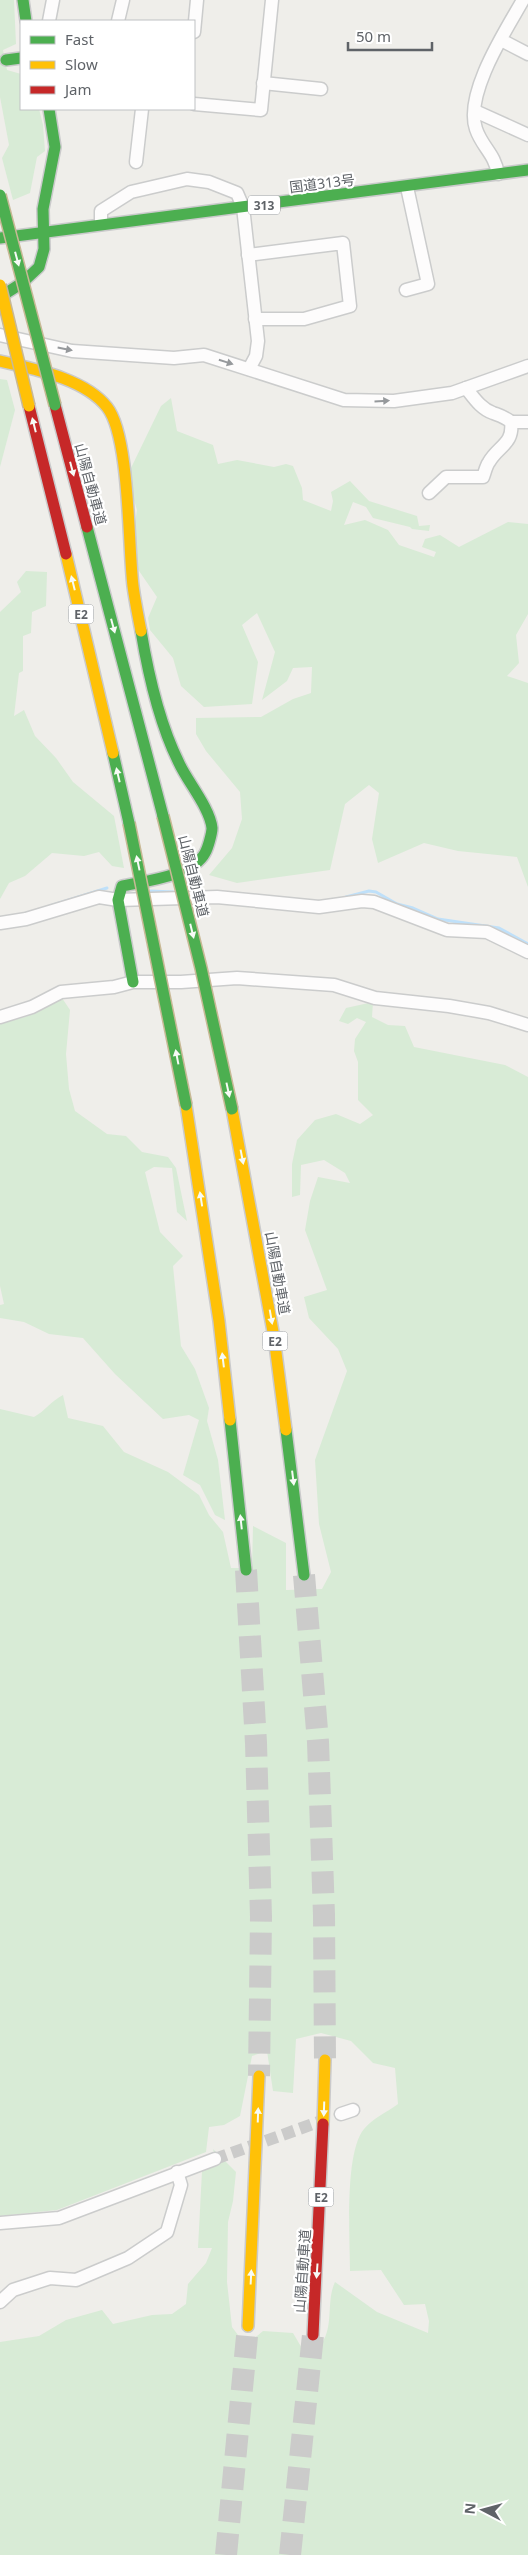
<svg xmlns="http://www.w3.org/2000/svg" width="528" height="2555" font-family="'Noto Sans','Noto Sans JP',sans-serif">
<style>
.green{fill:#d8ebd6}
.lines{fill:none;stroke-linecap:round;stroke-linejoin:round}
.stream{stroke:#bfe0f9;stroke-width:3}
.street-tunnel{stroke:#cbcbca;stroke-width:12;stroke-dasharray:12 6;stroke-linecap:butt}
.highway-tunnel{stroke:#cbcbca;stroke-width:22;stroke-dasharray:22 11;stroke-linecap:butt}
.street-casing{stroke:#cbcccc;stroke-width:15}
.fast-casing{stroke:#cacacb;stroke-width:14}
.slow-casing{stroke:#cacacb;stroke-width:14}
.jam-casing{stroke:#cacacb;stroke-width:14}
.street{stroke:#fdfcfc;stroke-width:12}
.fast{stroke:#4caf50;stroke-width:11}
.slow{stroke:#ffc107;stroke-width:11}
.jam{stroke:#c62828;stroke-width:11}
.fast-bridge-casing{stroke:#c8b996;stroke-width:14;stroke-linecap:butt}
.slow-bridge-casing{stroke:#c8b996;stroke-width:14;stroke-linecap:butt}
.fast-bridge{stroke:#4caf50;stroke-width:11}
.slow-bridge{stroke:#ffc107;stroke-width:11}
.oneway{fill:#f6fbf6}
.oneway2{fill:#96999c}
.labels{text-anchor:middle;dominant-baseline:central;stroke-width:4.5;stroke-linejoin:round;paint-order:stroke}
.shield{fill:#fff;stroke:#8f9295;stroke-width:1}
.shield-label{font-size:12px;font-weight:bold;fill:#5f6368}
.street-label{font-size:14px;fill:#5f6368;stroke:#fff}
</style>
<rect width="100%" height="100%" fill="#efeeea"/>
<g class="green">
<path d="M0,0H14L16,44L3,50L7,70L21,74V109H39L43,125L45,151L37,157L30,193L13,200L2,158L9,145L0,97Z"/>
<path d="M0,379L7,380L15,410L0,467Z"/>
<path d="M171,398L177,431L213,445L218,464L237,460L274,467L286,464L293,466L302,488L303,500L331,511L333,501L331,492L350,481L369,501L417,516L419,526L430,525L429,531L412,529L410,527L373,518L366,507L353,502L344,525L365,520L388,530L399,545L434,557L436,552L422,547L425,539L440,535L459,547L508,522L528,524V614L516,635L519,663L507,676L528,683V887L517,857L458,851L424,843L378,863L372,839L379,793L369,785L345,804L330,870L237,883L209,875L232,848L242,819L240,792L206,751L196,734V718L261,717L293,699L311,693L312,667L293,668L287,681L262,700L275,652L257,613L242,625L258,662L252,704L204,707L181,686L173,658L150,630L148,618L157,597L137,568L134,529L137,510L131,490V468L161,406Z"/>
<path d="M26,571L47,572L46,606L32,612L31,633L23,636V671L19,673L14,716L24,710L35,736L56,758L73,782L114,816L124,868L112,866L99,852L84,856L52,853L25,876L9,883L0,899V612L21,592L17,582Z"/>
<path d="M62,998L70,1010L66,1054L69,1089L75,1111L107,1134L126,1136L142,1152L168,1157L176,1168L187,1221L177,1212L172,1168L154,1167L145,1172L160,1232L183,1256L173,1266L181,1346L195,1369L209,1408L207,1421L218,1460L225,1520L215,1515L200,1485L183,1475L199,1420L189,1415L163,1419L115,1374L83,1338L49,1334L24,1322L0,1318V1305L4,1304L0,1286V1023L25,1017Z"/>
<path d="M373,1002L372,1017L388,1025L405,1026L414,1047L505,1065L528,1077V2555H0V2342L39,2336L66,2320L102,2310L113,2324L152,2315L172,2314L186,2304L188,2284L206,2263L212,2248H198L202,2171L217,2165L213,2149L236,2172L233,2201L228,2222L227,2282L232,2327L241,2339L250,2342L263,2331L293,2333L306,2355C311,2352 319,2348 322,2343C334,2325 326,2301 335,2282L377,2312L428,2333L429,2321L425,2304L404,2305L381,2270L350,2271C350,2240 344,2153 364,2129C372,2119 387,2112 398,2104L395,2068L373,2063L351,2041L321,2033L296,2039L293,2093L273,2091L267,2051L252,2056L240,2116L224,2125L209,2127L206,2152L57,2210L0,2216V1409L34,1417C45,1411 51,1401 63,1395L68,1418L103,1426L124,1452L168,1472L199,1495L209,1515L223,1532L231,1568H252L253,1526L286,1543V1590L322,1589L331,1572L319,1524L315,1460L347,1371L338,1349L309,1318L304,1297L327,1290L305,1230L310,1201L318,1177L350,1183L345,1173L324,1160L301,1165L300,1195L292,1197V1164L297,1140L315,1120L336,1114L360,1124L373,1115L358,1100V1062L354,1051L355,1039L366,1022L357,1018L348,1024L339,1021L346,1008Z"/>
</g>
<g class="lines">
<g class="stream">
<path d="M151,891L173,892"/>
<path d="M346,897L369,891L376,892L397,904L413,908L438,919L499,928L528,944"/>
<path d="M50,906L107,888"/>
</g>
<path class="street-tunnel" d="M215,2159L327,2119"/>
<g class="highway-tunnel">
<path d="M246,1570L256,1743L261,1917L259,2076"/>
<path d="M304,1575L318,1742L324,1915L325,2060"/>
<path d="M226,2555L248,2326"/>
<path d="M290,2555L313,2335"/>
</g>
<g class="street-casing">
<g id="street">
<path d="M49,21L53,0"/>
<path d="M118,21L123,0"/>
<path d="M194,32L197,0"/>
<path d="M501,40L528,54"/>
<path d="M263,83L321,89"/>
<path d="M194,104L261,110L272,0"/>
<path d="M475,111L528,135"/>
<path d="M136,162L142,109"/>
<path d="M498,174C495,154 482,147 476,129C464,94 506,30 523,0"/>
<path d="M101,224V211L131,192L187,179L209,182L237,193L243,207L258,341L256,356L249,369"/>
<path d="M248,255L343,243L350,306L304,319H255"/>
<path d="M406,290L428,284L407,187"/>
<path d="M0,335L72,351L174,358L204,355L344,400L394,401L452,393L528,366"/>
<path d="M511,422H528"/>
<path d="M429,493L446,477H483C485,472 486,466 489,462C498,446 514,444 511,422C505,417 501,416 493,413C481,409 474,398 466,388"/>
<path d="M0,923L26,919L99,897L118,900L217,897L319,907L362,901L374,902L447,930L487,932L528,952"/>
<path d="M0,1017L32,1007L61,992L114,987L133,982H181L237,978L334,985L375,998L449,1006L489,1013L528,1025"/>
<path d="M341,2114L353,2110"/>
<path d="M0,2223L59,2218L215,2159"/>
<path d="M0,2302L13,2290L50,2278L76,2280L128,2258L167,2232L181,2185L177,2172"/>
</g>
</g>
<g class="fast-casing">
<g id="fast">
<path d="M23,0L26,21"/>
<path d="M6,60L21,58"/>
<path d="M0,238L528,170"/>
<path d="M0,297L22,283L39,267L44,249L43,209L55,147L49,109"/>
<path d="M87,527L163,816"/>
<path d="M113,753L129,823"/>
<path d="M133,982L118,900L122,886C145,881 193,876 205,853C208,848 212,833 212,828C210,808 187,781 179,763C160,725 148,673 141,631"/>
<path d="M230,1420L246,1570"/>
<path d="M286,1430L304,1575"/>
</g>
</g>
<g class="slow-casing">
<g id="slow">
<path d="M0,361C33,369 84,378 107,407C130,436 128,545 133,586C135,601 138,616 141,631"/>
<path d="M66,554L113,753"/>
<path d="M186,1105L219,1321L230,1420"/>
<path d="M232,1109L274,1337L286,1430"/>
<path d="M323,2124L325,2060"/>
<path d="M248,2326L259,2076"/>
</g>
</g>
<g class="jam-casing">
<g id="jam">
<path d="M55,405L87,527"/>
<path d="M29,406L66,554"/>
<path d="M313,2335L323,2124"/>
</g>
</g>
<use href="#street" class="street"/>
<use href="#fast" class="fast"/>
<use href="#slow" class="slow"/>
<use href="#jam" class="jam"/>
<g class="fast-bridge-casing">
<g id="fast-bridge">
<path d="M0,195L55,405"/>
<path d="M163,816L201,968L232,1109"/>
<path d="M129,823L186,1105"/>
</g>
</g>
<g class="slow-bridge-casing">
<path id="slow-bridge" d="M0,285L29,406"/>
</g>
<use href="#fast-bridge" class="fast-bridge"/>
<use href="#slow-bridge" class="slow-bridge"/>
</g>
<defs><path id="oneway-solid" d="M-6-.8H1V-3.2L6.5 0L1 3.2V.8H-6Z" transform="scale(1.25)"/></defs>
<g class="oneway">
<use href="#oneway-solid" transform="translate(17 259) rotate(75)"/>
<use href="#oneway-solid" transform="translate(34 425) rotate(-104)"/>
<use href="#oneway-solid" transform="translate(72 469) rotate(75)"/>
<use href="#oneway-solid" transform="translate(73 583) rotate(-104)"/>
<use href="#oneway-solid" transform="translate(113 626) rotate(75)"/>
<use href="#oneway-solid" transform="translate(118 775) rotate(-103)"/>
<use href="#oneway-solid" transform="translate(138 863) rotate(-102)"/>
<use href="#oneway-solid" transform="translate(192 931) rotate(76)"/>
<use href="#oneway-solid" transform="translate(177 1057) rotate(-101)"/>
<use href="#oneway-solid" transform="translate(228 1090) rotate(78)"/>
<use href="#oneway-solid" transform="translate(242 1157) rotate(79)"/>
<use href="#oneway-solid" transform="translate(201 1199) rotate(-99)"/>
<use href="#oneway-solid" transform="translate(271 1317) rotate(80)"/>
<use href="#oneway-solid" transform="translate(223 1360) rotate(-97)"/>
<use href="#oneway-solid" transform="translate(293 1478) rotate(83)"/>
<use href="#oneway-solid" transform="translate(241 1522) rotate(-96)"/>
<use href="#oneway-solid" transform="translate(324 2109) rotate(92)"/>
<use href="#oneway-solid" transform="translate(258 2115) rotate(-88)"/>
<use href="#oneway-solid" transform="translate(317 2271) rotate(94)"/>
<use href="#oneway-solid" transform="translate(251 2277) rotate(-87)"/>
</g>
<g class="oneway2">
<use href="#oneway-solid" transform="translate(65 349) rotate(11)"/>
<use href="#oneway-solid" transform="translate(226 362) rotate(18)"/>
<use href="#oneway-solid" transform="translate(382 401) rotate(-3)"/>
</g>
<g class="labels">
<g class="shield">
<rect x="248" y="195.5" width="32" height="19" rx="4"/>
<rect x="68.5" y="604.5" width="25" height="19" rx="4"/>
<rect x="262.5" y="1331.5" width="25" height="19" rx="4"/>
<rect x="308.5" y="2187.5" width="25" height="19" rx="4"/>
</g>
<g class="shield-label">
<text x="264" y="205">313</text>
<text x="81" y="614">E2</text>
<text x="275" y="1341">E2</text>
<text x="321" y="2197">E2</text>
</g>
<g class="street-label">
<text transform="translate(322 183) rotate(-7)">国道313号</text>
<text transform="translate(91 484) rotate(75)">山陽自動車道</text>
<text transform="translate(194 876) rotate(76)">山陽自動車道</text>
<text transform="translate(278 1273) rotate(80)">山陽自動車道</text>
<text transform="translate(302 2271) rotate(-86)">山陽自動車道</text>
</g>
</g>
<rect x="20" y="20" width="175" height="90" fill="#ffffff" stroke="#bfc1c3"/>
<rect x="30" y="36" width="25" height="8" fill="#4caf50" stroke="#bfc1c3"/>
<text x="65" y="45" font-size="15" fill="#5f6368">Fast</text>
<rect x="30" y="61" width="25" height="8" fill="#ffc107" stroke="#bfc1c3"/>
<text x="65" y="70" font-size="15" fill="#5f6368">Slow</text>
<rect x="30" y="86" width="25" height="8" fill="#c62828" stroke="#bfc1c3"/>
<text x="65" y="95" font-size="15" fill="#5f6368">Jam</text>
<g transform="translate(483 2510) rotate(276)" stroke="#ffffff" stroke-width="4" paint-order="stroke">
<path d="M0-4L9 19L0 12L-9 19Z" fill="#5f6368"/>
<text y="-8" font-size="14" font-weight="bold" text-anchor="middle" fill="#5f6368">N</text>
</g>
<path d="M348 42v8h84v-8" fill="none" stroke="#5f6368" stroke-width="2.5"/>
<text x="356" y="42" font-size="15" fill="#5f6368" stroke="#ffffff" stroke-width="4" paint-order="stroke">50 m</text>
</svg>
